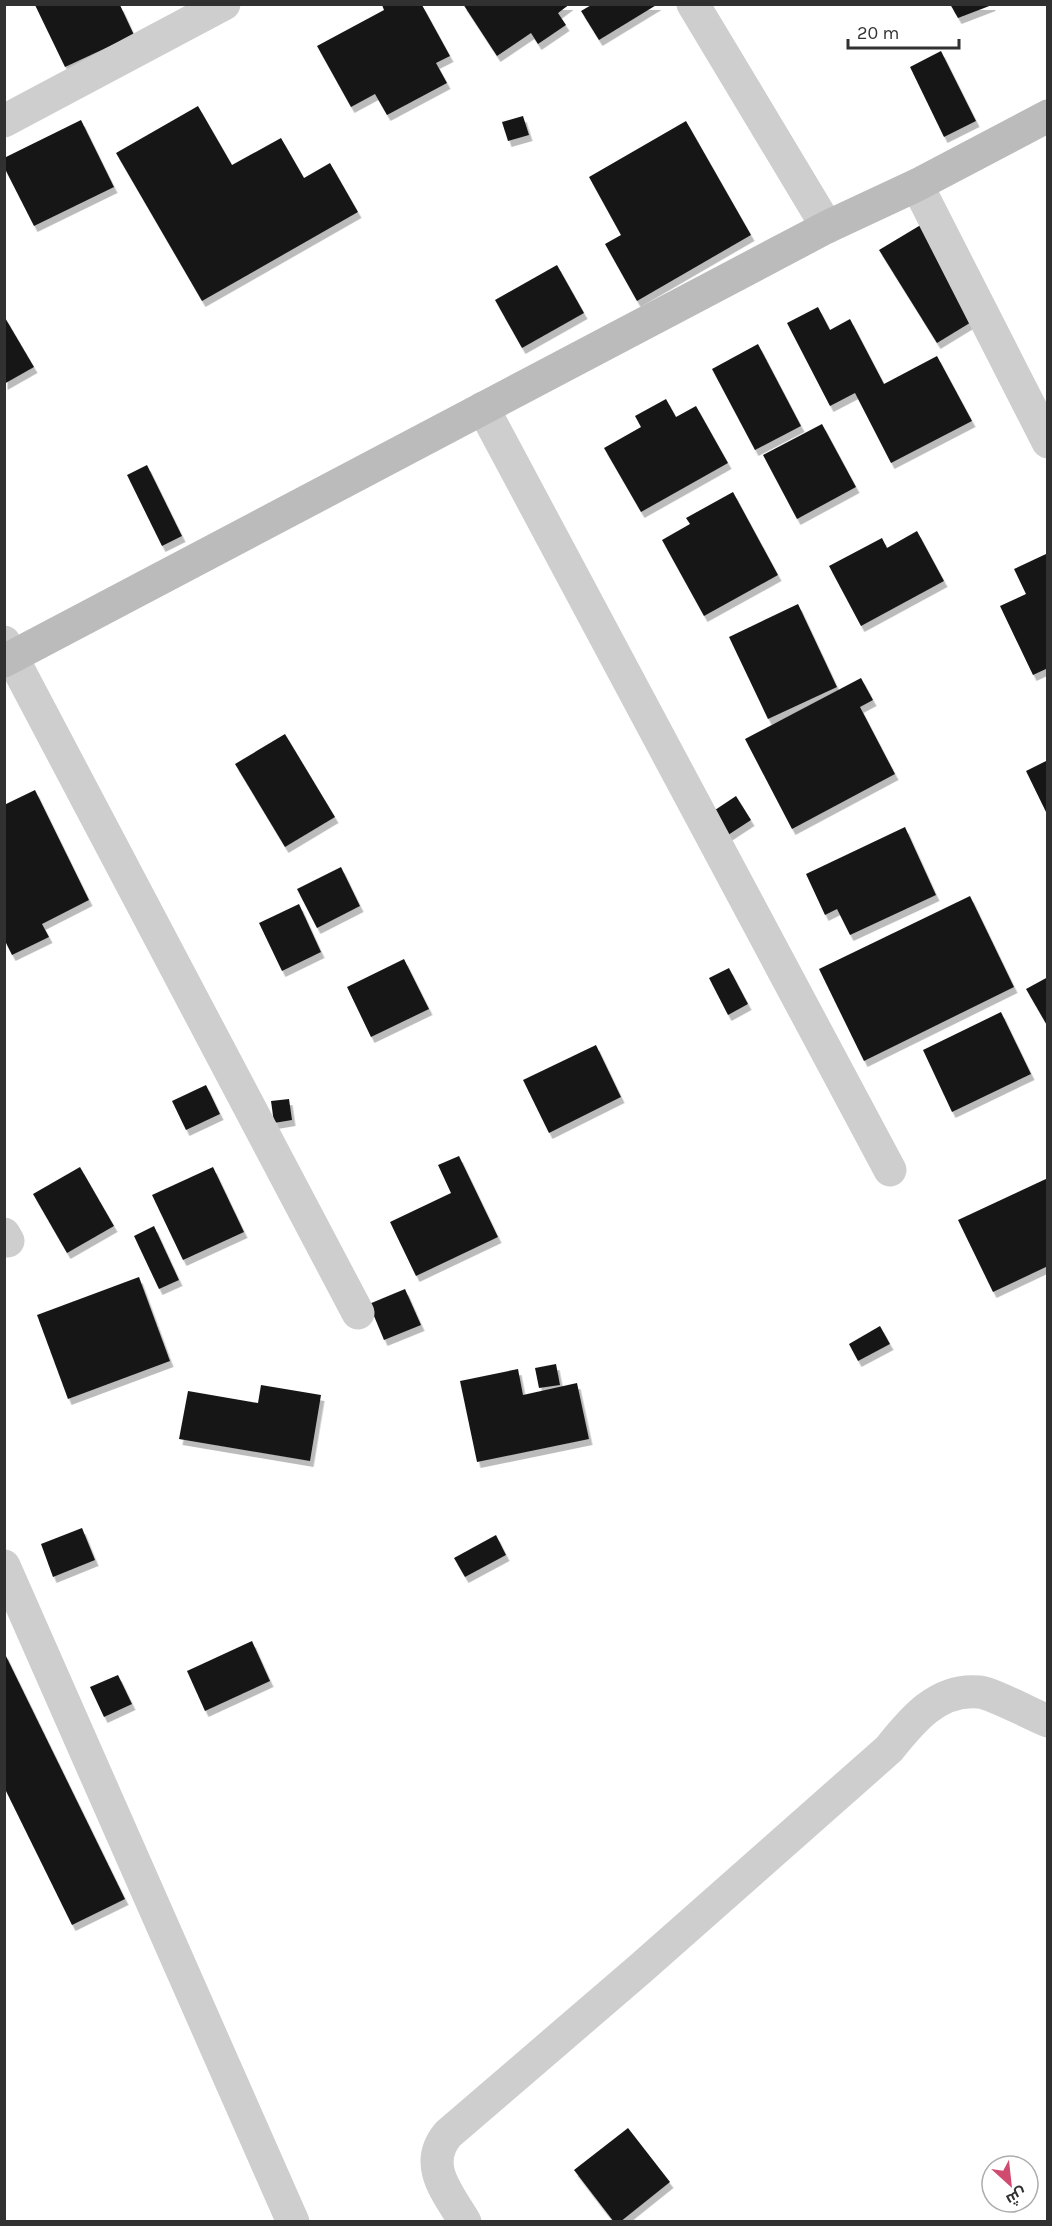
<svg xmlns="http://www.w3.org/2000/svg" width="1052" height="2226" font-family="Karla,Cairo,sans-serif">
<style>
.building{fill:#181818;filter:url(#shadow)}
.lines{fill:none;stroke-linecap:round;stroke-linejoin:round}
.street{stroke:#cecece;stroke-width:33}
.secondary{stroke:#bbb;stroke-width:33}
</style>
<defs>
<filter id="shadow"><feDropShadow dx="3.5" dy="6" stdDeviation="0" flood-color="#0004"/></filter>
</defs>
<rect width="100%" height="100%" fill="#fff"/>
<g class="building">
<path d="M463,4H570L558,13L566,25L538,44L531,33L497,56Z"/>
<path d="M593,4H658L599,40L581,11Z"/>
<path d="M950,4H992V5L958,18Z"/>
<path d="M35,5H120L134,35L65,67Z"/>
<path d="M382,5H422L450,56L436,63L447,83L387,115L375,94L351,107L317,46L384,10Z"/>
<path d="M941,51L976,121L944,137L910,67Z"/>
<path d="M198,106L232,165L281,138L304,178L330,163L358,212L202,301L116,153Z"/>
<path d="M523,116L529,135L508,141L502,122Z"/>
<path d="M81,120L114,187L34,226L4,167V158Z"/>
<path d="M686,121L751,235L637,301L605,244L621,235L589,177Z"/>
<path d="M939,214L996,307L937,343L879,250Z"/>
<path d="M557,265L584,313L522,348L495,300Z"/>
<path d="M818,307L830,330L850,319L884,384L937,356L972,421L891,463L855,393L830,406L787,323Z"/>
<path d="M4,316L34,367L4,384Z"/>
<path d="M758,344L801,426L755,450L712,369Z"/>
<path d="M666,399L676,417L696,406L728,463L641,512L604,448L641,427L635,416Z"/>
<path d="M822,424L856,487L797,519L763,455Z"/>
<path d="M147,465L182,536L162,546L127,475Z"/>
<path d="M733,492L778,575L704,616L662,540L690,524L686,518Z"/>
<path d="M917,531L944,581L861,626L829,566L882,538L887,548Z"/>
<path d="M1046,554L1048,558V668L1033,675L1000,606L1026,594L1014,569Z"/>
<path d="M798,604L837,687L768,719L729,637Z"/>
<path d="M861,678L873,700L860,707L895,774L792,829L745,739Z"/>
<path d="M285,734L335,817L285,847L235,764Z"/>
<path d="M1048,760V816L1026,771Z"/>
<path d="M35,790L89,900L42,924L49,937L12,955L4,939V805Z"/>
<path d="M736,796L751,820L725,837L709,814Z"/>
<path d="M905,827L936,895L850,935L837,909L825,915L806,874Z"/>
<path d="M341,867L360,906L317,928L297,889Z"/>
<path d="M970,896L1014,987L864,1061L819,969Z"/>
<path d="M299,904L321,952L282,971L259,923Z"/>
<path d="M404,959L429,1009L371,1037L347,987Z"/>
<path d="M729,968L748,1004L728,1015L709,978Z"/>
<path d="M1048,977V1027L1026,989Z"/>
<path d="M1001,1012L1031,1074L952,1112L923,1050Z"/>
<path d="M596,1045L621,1097L549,1133L523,1080Z"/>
<path d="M206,1085L220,1114L186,1130L172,1101Z"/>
<path d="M289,1099L292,1120L274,1123L271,1101Z"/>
<path d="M459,1156L498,1237L416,1276L390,1222L451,1193L438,1165Z"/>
<path d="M80,1167L114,1226L67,1253L33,1194Z"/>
<path d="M213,1167L244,1232L183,1260L152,1195Z"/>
<path d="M1048,1178V1266L993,1292L958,1220Z"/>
<path d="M154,1226L179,1280L159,1289L134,1236Z"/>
<path d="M139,1277L170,1361L68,1399L37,1315Z"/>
<path d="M405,1289L421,1325L384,1340L369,1304Z"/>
<path d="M880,1326L890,1344L858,1361L849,1344Z"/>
<path d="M556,1364L560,1385L539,1388L535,1368Z"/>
<path d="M518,1369L523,1395L577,1383L589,1439L477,1462L460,1381Z"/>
<path d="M261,1385L321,1395L310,1461L179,1439L188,1391L258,1403Z"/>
<path d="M82,1528L95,1560L53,1577L41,1544Z"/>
<path d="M496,1535L506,1555L465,1577L454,1558Z"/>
<path d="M252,1641L270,1681L205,1711L187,1671Z"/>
<path d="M4,1652L125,1899L72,1925L4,1787Z"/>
<path d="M118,1675L132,1704L104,1717L90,1687Z"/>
<path d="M628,2128L670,2182L620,2222H614L574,2170Z"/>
</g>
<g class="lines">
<g class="street">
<path d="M693,4L827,227"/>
<path d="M4,121L224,4"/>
<path d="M917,185L1048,442"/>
<path d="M483,408L890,1170"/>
<path d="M4,642L358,1313"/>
<path d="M4,1234L8,1241"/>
<path d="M4,1566L293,2222"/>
<path d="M465,2222C448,2193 422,2165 448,2134L640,1969L889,1749C912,1720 938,1688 979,1692C992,1693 1033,1715 1048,1721"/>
</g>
<path class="secondary" d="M4,661L827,227L917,185L1048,116"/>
</g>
<rect width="1052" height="2226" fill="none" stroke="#313131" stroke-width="12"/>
<g transform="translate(1010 2184) rotate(153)"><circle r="28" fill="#ffffff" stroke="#adadad" stroke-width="1.5"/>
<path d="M0-4.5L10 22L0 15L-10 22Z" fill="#cf4b70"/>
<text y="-9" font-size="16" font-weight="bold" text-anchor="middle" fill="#313131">ش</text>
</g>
<path d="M848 39v9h111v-9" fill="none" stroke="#313131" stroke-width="3"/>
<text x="857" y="39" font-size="18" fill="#313131" stroke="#ffffff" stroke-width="4.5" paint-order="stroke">20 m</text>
</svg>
